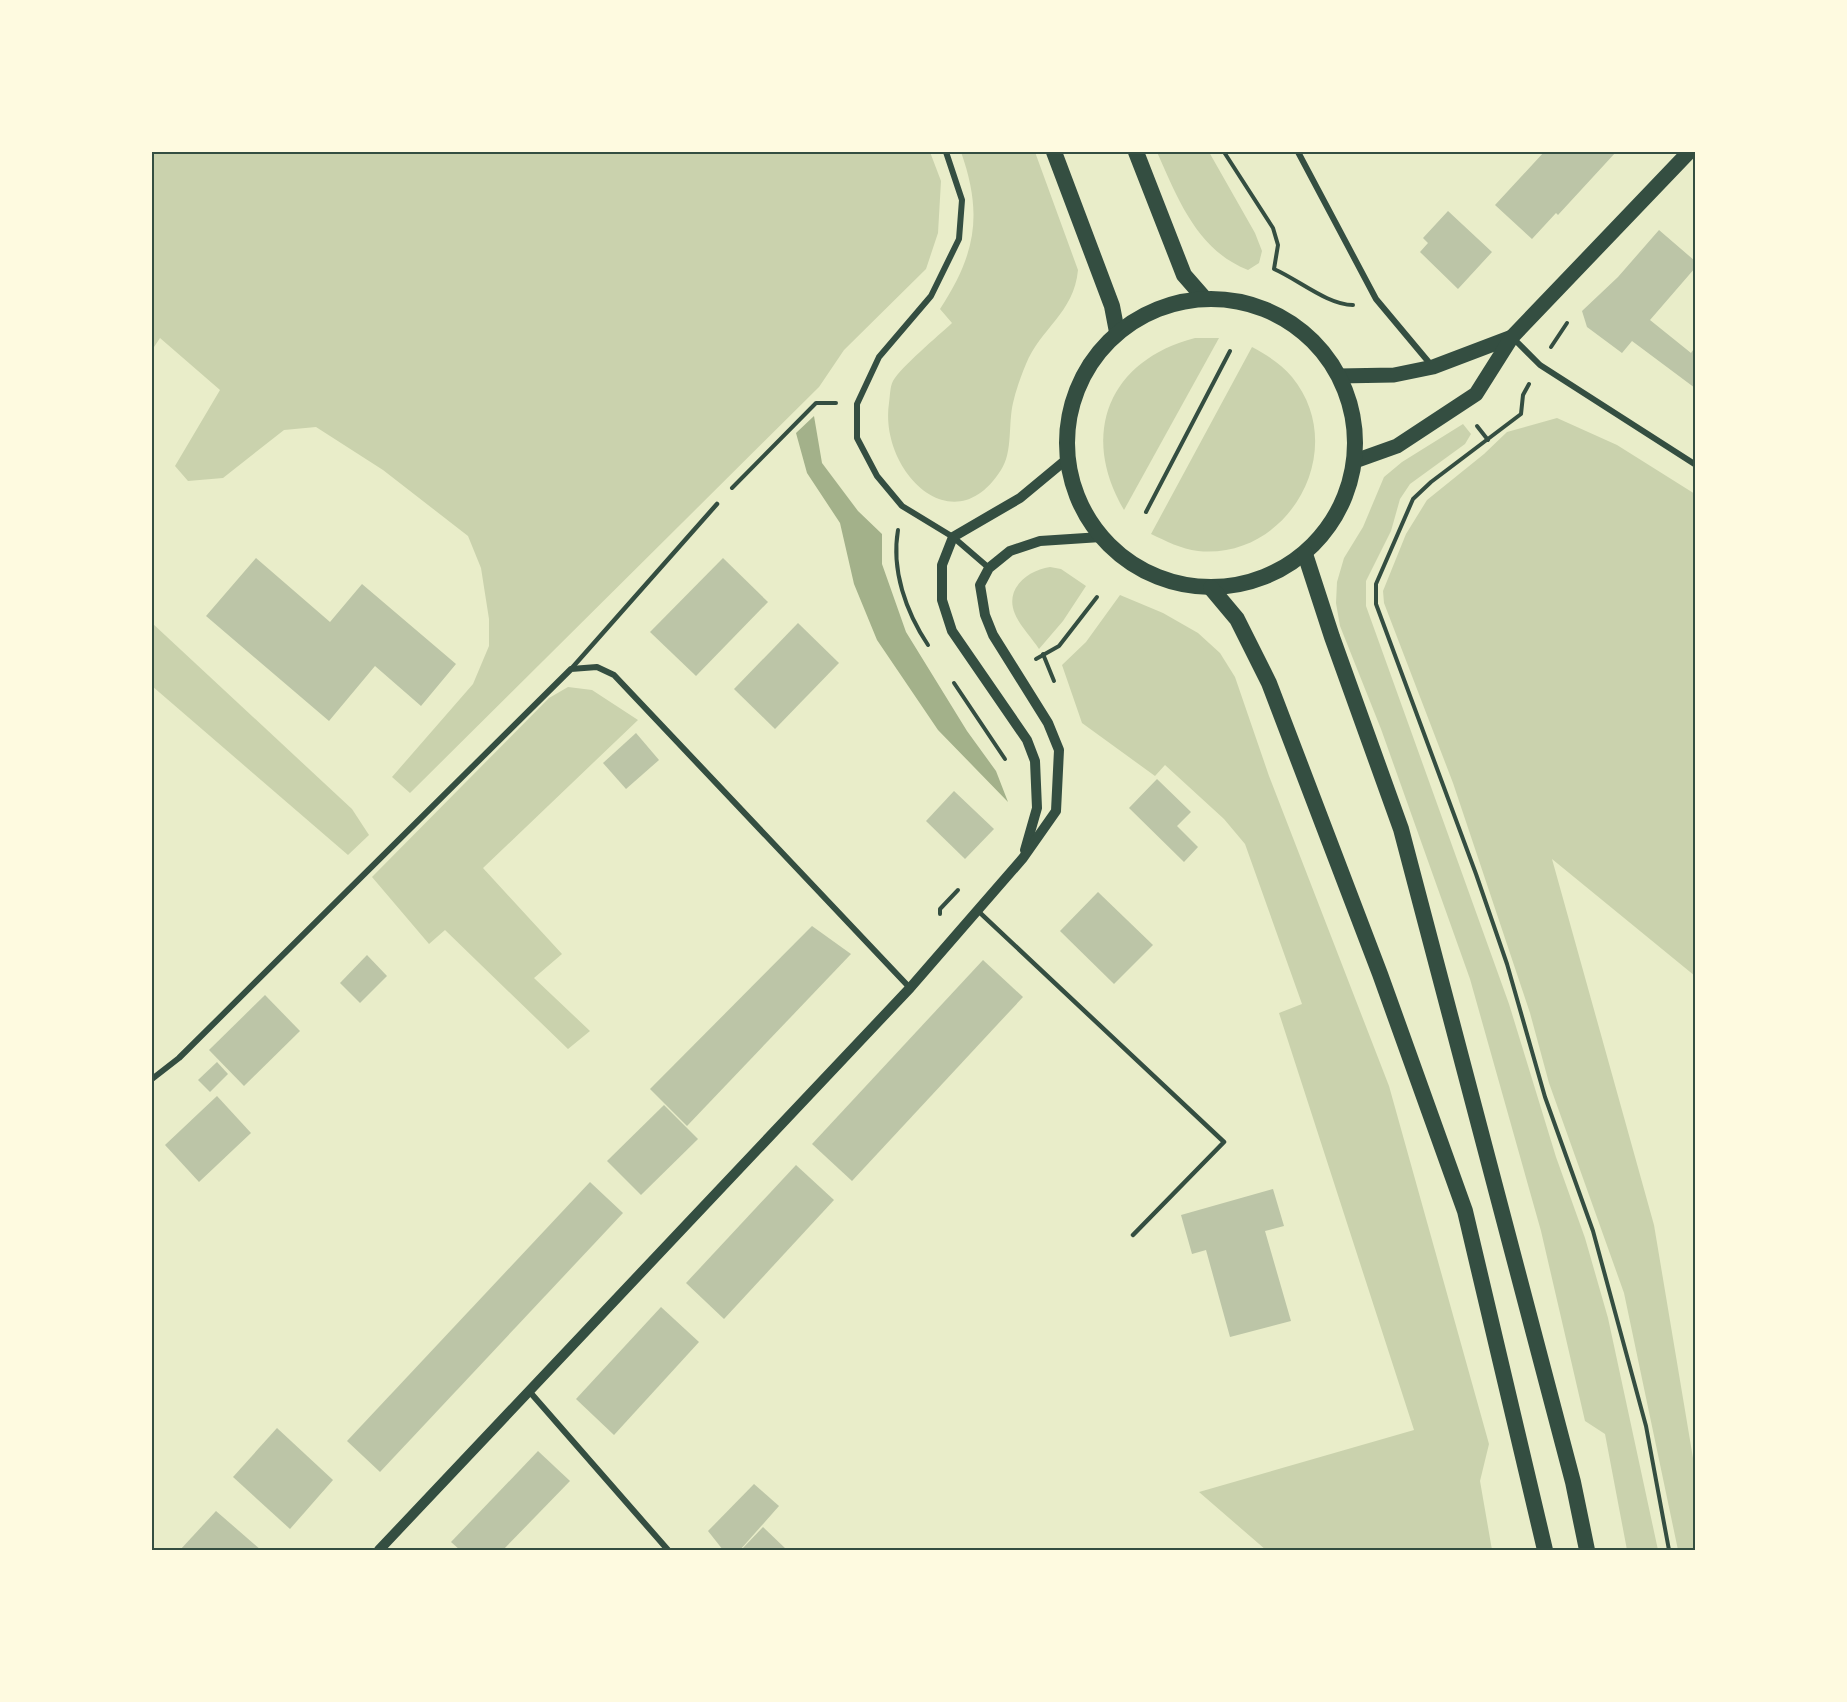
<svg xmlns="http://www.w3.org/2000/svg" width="1847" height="1702" font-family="Mulish,sans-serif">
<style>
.green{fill:#cad2ad}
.water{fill:#a3b18a}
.building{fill:#bcc5a7}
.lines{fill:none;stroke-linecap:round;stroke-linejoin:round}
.path{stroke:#344e41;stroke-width:4}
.service{stroke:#344e41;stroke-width:4.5}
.minor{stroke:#344e41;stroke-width:6}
.tertiary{stroke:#344e41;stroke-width:10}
.primary{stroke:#344e41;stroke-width:15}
.trunk{stroke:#344e41;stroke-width:16}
.neatline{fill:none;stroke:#344e41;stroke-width:2}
</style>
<rect width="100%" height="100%" fill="#e9edc9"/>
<g class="green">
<path d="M152,152H930L941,181L938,233L926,269L844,350L819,387L410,793L392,777L473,684L489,646V619L481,568L468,536L383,470L316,427L284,430L223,478L188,481L175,466L220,390L160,338L152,350Z"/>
<path d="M961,152H1035L1078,270C1074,313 1040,329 1026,364C1021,376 1016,390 1013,403C1008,424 1013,452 1001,470C953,546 879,470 889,403C890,397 890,386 893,381C901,367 938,336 952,323L940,309C976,254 983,214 961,152Z"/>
<path d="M1157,152H1209L1255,233L1262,251L1259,263L1248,270C1197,250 1178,199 1157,152Z"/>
<path d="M1195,338H1219L1124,510C1079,434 1109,360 1195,338Z"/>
<path d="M1252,347C1267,355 1281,364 1292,377C1351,449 1289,560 1198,551C1181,549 1166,541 1151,534Z"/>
<path d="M1557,418L1617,445L1695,494V976L1552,859L1654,1225L1695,1470V1550H1678L1624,1293L1549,1083L1530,1013L1453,783L1384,603L1383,591L1406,534L1427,500L1484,454L1507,432Z"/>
<path d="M1463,424L1471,434L1465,444L1410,484L1400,499L1391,531L1366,581V606L1509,1004L1556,1157L1585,1238L1608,1318L1658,1550H1627L1605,1434L1585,1421L1541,1231L1470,979L1381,729L1340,626L1336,603L1337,582L1344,558L1363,527L1384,477L1402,462Z"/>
<path d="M1050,567L1061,569L1086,586L1063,621L1039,649C1032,638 1020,626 1015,614C1004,589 1028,570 1050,567Z"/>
<path d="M1120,595L1163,613L1198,633L1220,653L1235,677L1269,776L1389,1086L1489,1444L1480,1481L1492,1550H1266L1199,1492L1414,1430L1279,1013L1302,1004L1245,844L1224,819L1165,765L1155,776L1082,723L1062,665L1086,642Z"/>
<path d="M152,623L352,809L369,835L348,855L152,686Z"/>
<path d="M568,687L592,690L638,720L483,868L562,954L534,978L590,1031L568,1049L445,930L429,944L372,877L549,698Z"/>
</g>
<path class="water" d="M814,416L822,463L858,511L882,534V564L906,632L967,731L996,771L1008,802L938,730L877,640L854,584L840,523L807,473L796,433Z"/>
<g class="building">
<path d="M1544,152H1616L1558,215L1556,213L1532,239L1495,205Z"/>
<path d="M1448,211L1492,252L1458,289L1420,252L1428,243L1423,238Z"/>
<path d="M1659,230L1695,261V268L1650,320L1691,353L1695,347V388L1632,341L1622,353L1587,327L1582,311L1618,277Z"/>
<path d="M256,558L330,622L362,584L456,664L421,706L375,666L329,721L206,616Z"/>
<path d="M723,558L768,602L696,676L650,632Z"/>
<path d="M798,623L839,663L775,729L734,689Z"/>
<path d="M636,733L659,760L626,789L603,763Z"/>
<path d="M1157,779L1191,812L1177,826L1198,847L1184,862L1129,808Z"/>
<path d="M954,791L994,829L965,859L926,821Z"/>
<path d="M1098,892L1153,945L1114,984L1060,931Z"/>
<path d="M812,926L851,954L687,1126L650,1089Z"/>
<path d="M367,955L387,976L360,1003L340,983Z"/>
<path d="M983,960L1023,997L852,1181L812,1144Z"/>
<path d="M265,995L300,1031L244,1086L209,1050Z"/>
<path d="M217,1062L228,1074L210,1092L198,1080Z"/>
<path d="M217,1096L251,1133L199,1182L165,1145Z"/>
<path d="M664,1105L698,1139L641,1195L607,1161Z"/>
<path d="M796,1165L834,1200L724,1319L686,1283Z"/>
<path d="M590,1182L623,1213L380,1472L347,1441Z"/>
<path d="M1273,1189L1284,1226L1265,1231L1291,1321L1230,1337L1206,1250L1192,1254L1181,1215Z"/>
<path d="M661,1307L699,1342L614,1435L576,1399Z"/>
<path d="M277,1428L333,1480L290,1529L233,1477Z"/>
<path d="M538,1451L570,1481L503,1550H460L451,1542Z"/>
<path d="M754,1484L779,1506L740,1550H723L708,1531Z"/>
<path d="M216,1511L261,1550H180Z"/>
<path d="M763,1527L787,1550H741Z"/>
</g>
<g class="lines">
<g class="path">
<path d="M1224,152L1273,228L1278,245L1274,269C1299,280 1328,305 1353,305"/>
<path d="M1551,347L1567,323"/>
<path d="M1529,384L1523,395L1521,414L1431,482L1413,499L1376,584V604L1476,874L1507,964L1545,1097L1593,1231L1646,1426L1669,1550"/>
<path d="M1477,426L1488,440"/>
<path d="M732,488L816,403H836"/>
<path d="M1146,512L1230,351"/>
<path d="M898,530C891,570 906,612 928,645"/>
<path d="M1043,654L1054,681"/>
<path d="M1036,659L1059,646L1097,597"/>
<path d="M954,683L1005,759"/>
<path d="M940,914V909L958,890"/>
</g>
<g class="service">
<path d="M571,669L717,504"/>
<path d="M977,910L1224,1142L1133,1235"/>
</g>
<g class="minor">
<path d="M946,152L962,200L959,239L931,296L879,357L857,404V438L877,476L902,506L953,537L989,568"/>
<path d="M1298,152L1376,299L1432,366"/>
<path d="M1512,337L1540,365L1696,465"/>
<path d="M152,1079L179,1058L571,669L597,667L614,675L910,988"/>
<path d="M529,1391L668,1550"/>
</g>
<g class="tertiary">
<path d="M1025,850L1037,808L1035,761L1027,740L952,631L942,600V565L953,537L1020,498L1067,459"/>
<path d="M379,1550L910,988L1023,858L1056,811L1059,750L1048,723L993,635L985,615L980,585L989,568L1010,551L1040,541L1101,537"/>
</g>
<g class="primary">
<path d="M1339,376L1394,375L1433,367L1512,337"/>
<path d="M1355,461L1397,446L1476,394L1512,337L1689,152"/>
</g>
<g class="trunk">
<path d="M1054,152L1112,306L1117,332"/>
<path d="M1136,152L1184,275L1205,299"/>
<circle cx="1211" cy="443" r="144"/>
<path d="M1305,554L1332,637L1401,829L1573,1482L1587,1550"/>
<path d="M1211,588L1237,619L1269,683L1380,974L1465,1211L1545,1550"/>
</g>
</g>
<rect width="1847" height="1702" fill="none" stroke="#fefae0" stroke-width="306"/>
<rect x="153" y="153" width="1541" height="1396" class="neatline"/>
</svg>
